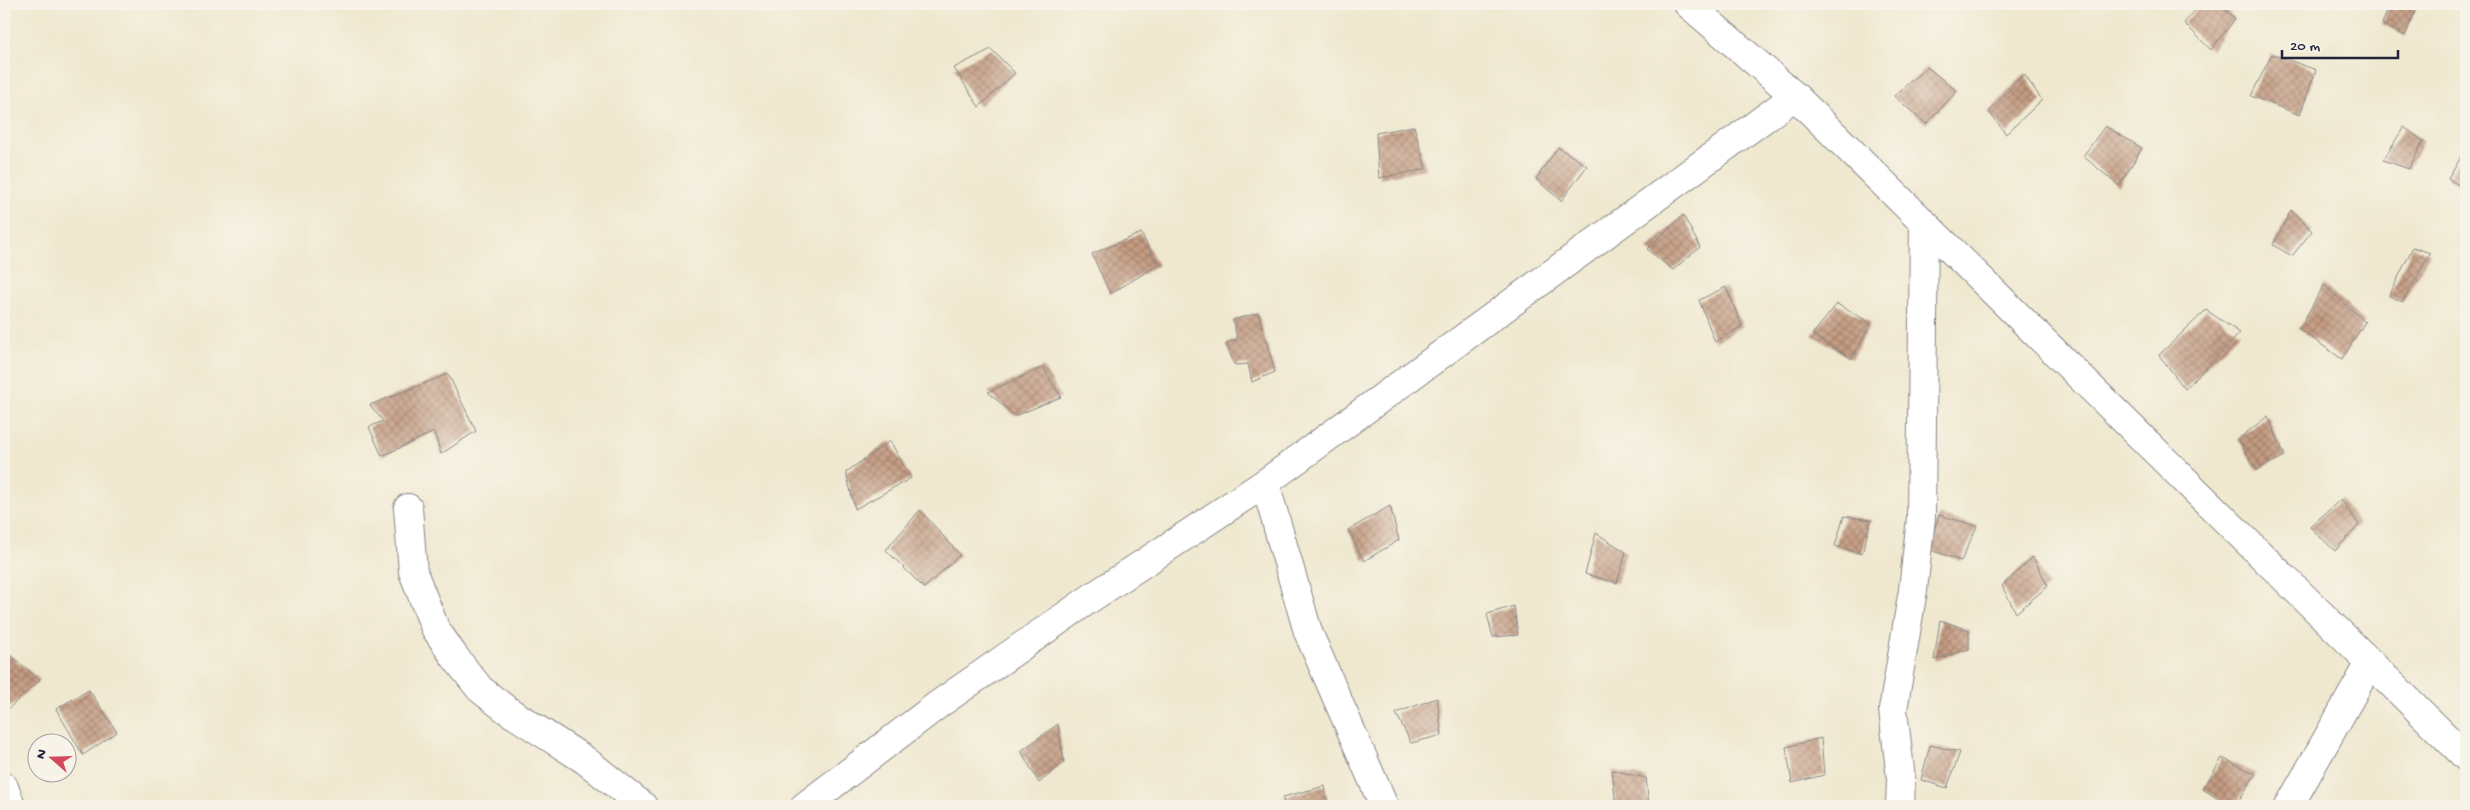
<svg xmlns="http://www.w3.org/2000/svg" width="2470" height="810" font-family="'Gochi Hand',sans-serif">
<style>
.building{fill:url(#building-cross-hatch)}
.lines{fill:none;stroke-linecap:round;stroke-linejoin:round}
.minor-casing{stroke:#888585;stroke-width:30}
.minor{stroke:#fff;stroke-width:28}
</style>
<defs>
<pattern id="building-cross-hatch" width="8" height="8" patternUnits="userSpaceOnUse" patternTransform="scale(1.25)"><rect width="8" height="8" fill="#c49b81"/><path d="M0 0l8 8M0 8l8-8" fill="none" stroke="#9f7e6b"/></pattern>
</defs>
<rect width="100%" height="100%" fill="#f7f3e8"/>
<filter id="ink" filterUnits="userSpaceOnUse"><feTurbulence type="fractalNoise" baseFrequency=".02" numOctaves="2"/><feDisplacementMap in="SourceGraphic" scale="10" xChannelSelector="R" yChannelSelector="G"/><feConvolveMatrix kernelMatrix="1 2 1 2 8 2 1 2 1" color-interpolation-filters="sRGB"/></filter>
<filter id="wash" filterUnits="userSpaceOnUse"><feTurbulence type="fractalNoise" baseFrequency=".0096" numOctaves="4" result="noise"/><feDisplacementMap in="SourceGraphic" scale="20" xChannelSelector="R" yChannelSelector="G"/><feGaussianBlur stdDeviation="1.12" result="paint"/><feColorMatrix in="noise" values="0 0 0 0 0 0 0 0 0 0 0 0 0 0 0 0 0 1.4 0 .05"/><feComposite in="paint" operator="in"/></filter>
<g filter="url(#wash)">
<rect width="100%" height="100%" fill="#efe8cf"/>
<g id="blocks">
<g class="building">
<path d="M2201,4H2221L2235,19L2211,50L2184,23Z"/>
<path d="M2390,4H2418L2405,36L2382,24Z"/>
<path d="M991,49L1015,73L979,107L954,68Z"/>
<path d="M2272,54L2316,70L2300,115L2251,96Z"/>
<path d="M1927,67L1957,91L1926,124L1894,96Z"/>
<path d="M2024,74L2042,100L2006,134L1989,112Z"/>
<path d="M1414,126L1426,169L1379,178L1376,133Z"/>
<path d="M2105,126L2142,148L2119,186L2083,156Z"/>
<path d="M2404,127L2423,141L2409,169L2383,160Z"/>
<path d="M1558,147L1587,166L1561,201L1536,179Z"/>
<path d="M2466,149V189L2448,179Z"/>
<path d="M2291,210L2312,231L2292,256L2273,245Z"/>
<path d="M1683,215L1700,247L1673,270L1647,249Z"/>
<path d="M1141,233L1158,265L1110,294L1092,254Z"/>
<path d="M2413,247L2430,253L2403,302L2389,296Z"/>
<path d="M2324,285L2365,322L2342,359L2299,329Z"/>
<path d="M1726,287L1742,326L1715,342L1699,300Z"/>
<path d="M1837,304L1871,323L1852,359L1812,335Z"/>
<path d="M2206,310L2240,333L2185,389L2159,355Z"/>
<path d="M1258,313L1275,372L1252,382L1248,364L1235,365L1226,344L1237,339L1233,320Z"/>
<path d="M1043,367L1061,397L1015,416L988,392Z"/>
<path d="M448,374L476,431L441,454L434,432L382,456L369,427L383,421L370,405Z"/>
<path d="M2268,416L2285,456L2257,470L2238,439Z"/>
<path d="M890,441L911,478L855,509L846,472Z"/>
<path d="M2341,499L2359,525L2335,551L2310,527Z"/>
<path d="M1390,506L1399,540L1364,561L1348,530Z"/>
<path d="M920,510L960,555L924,588L886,550Z"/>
<path d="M1939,515L1977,526L1961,561L1928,549Z"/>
<path d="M1844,516L1871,520L1862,554L1835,546Z"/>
<path d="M1596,533L1626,552L1617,583L1585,574Z"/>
<path d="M2033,557L2048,586L2016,613L2002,586Z"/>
<path d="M1514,606L1518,635L1493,637L1487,614Z"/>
<path d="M1940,620L1969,630V649L1934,660Z"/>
<path d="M9,654L40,680L6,711L4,708V658Z"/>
<path d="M89,690L117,732L83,755L56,709Z"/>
<path d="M1437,698L1442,735L1411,743L1396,713Z"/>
<path d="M1058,724L1064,762L1039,783L1021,751Z"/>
<path d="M1821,738L1824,775L1792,783L1786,747Z"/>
<path d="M1930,745L1960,752L1947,788L1921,780Z"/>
<path d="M2222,758L2256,774L2235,806H2229L2203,789Z"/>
<path d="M1612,770L1646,778L1649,806H1616Z"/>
<path d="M1325,786L1328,806H1284L1283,797Z"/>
</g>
</g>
</g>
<g filter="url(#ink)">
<use href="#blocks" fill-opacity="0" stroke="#888585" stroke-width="1"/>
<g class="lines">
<g class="minor-casing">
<g id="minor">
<path d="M1688,4L1795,96L2466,757"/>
<path d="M1265,483L1308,632L1384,806"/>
<path d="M408,508L413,572L435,628L454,656L480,689L507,710L585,760L643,806"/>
<path d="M4,787L11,806"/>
<path d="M805,806L939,704L1088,600L1265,483L1795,96"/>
<path d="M1900,806L1901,779L1893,710L1913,590L1921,518L1924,224"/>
<path d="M2289,806L2370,663"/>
</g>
</g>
<use href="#minor" class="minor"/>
</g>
</g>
<rect width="2470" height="810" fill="none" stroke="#f7f3e8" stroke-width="20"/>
<g transform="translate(52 758) rotate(290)"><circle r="24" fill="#f7f3e8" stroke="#a29fa3"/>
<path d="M0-4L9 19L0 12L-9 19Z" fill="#d1495b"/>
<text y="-8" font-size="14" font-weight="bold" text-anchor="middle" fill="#22223b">N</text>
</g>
<path d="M2282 50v8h116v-8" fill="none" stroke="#22223b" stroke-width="2.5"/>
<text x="2290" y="50" font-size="15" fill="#22223b" stroke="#f7f3e8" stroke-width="4" paint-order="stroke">20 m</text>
</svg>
